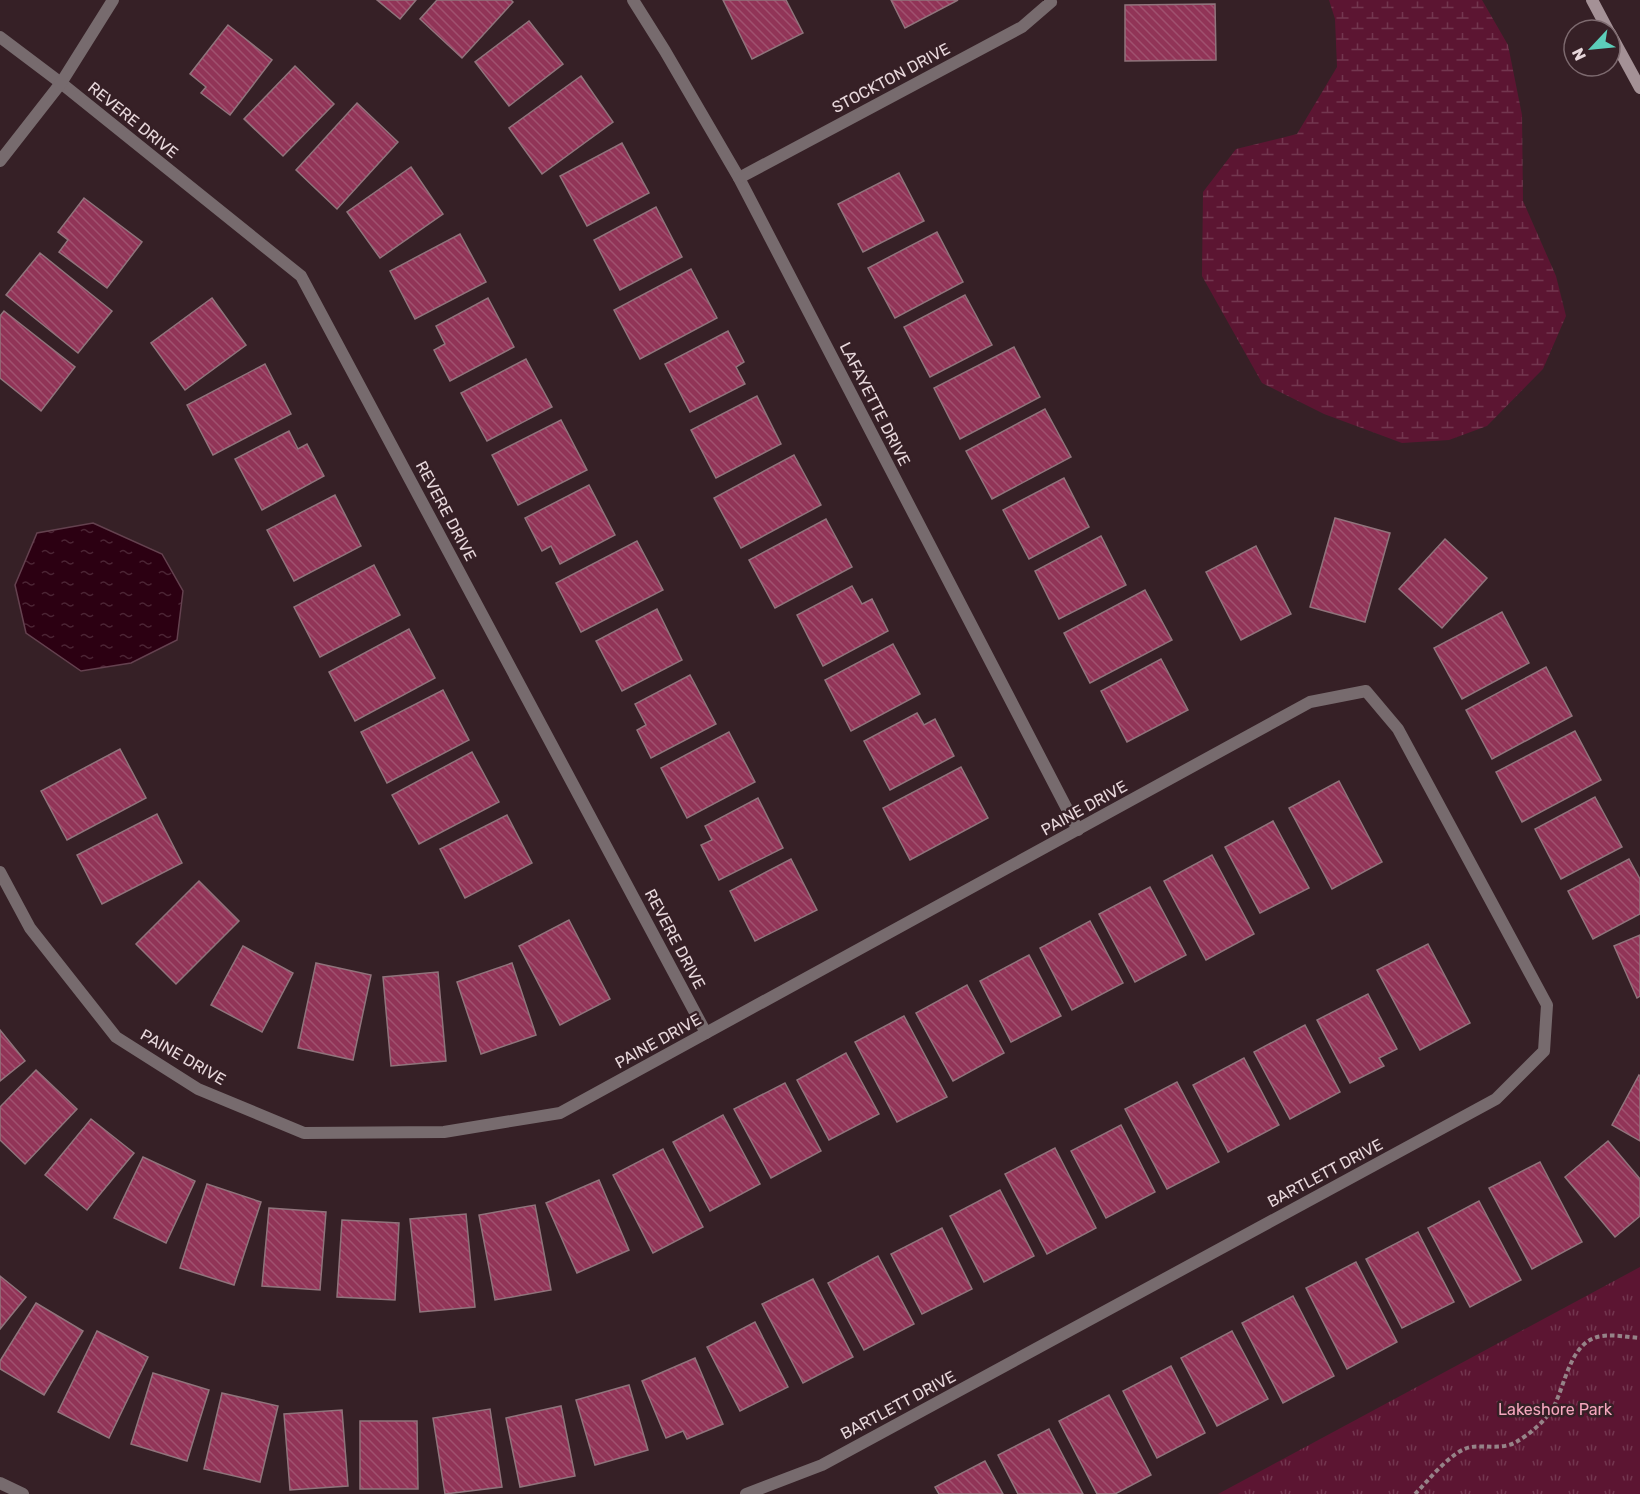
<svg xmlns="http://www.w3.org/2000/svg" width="1640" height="1494" font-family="Rubik,sans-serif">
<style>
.grass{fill:url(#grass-tufts)}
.wetland{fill:url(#wetland-marsh)}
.water{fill:url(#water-ripples);stroke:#64414f;stroke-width:1.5}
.building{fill:url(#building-back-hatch);stroke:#90747c;stroke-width:1.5}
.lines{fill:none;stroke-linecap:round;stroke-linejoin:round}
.path{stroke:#968388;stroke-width:4;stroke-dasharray:4.5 3;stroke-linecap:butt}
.minor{stroke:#776b6e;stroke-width:12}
.secondary{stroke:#a49196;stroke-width:12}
.labels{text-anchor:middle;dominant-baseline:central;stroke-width:5;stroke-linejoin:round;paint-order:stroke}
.street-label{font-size:16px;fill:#e8d8dc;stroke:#362026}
.park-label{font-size:16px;fill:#f5a7be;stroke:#362026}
</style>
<defs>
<pattern id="grass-tufts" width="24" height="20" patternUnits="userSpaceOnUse" patternTransform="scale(1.5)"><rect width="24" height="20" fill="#5c1532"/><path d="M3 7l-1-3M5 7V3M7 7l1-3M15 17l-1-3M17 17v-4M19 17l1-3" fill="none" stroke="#73364f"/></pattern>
<pattern id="wetland-marsh" width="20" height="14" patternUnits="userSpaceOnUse" patternTransform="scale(1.5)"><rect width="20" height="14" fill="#5c1532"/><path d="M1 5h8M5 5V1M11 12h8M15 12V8" fill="none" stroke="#73364f"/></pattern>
<pattern id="water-ripples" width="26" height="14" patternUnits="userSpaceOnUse" patternTransform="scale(1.5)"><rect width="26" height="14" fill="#2c0012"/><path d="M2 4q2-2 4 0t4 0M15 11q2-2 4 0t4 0" fill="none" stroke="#4b2434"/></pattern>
<pattern id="building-back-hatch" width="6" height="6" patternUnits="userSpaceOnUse" patternTransform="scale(1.5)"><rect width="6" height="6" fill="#913457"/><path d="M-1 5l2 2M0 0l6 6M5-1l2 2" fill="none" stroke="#a0516f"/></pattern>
</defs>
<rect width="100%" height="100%" fill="#362026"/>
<path class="grass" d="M1640,1267V1494H1218Z"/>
<path class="wetland" d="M1329,0H1482L1508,45L1522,115L1523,201L1556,276L1566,316L1543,369L1487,426L1449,440L1402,443L1324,414L1262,383L1202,276L1203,192L1236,149L1297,134L1337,67L1335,19Z"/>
<path class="water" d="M93,523L162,554L183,591L177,640L131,663L81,671L26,633L15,585L37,533Z"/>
<g class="building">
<path d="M377,0H416L400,19Z"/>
<path d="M437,0H511L513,2L462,58L420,19Z"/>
<path d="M723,0H786L803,33L752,59Z"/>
<path d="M891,0H958L905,28Z"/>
<path d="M1215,4L1216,60L1125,61V5Z"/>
<path d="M529,21L563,64L509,106L475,62Z"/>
<path d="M228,25L272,60L230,115L201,93L206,87L190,74Z"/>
<path d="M295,66L334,104L283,156L244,119Z"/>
<path d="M581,76L613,122L542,174L509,128Z"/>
<path d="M357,103L398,142L337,209L296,170Z"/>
<path d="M622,143L649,193L587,226L560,176Z"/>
<path d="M411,167L443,214L380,258L347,212Z"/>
<path d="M899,173L924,221L863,252L838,204Z"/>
<path d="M84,198L142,242L107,288L59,252L68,240L58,232Z"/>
<path d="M656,207L682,257L620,290L594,240Z"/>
<path d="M937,232L963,282L895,318L868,268Z"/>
<path d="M460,234L486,282L415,319L390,271Z"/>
<path d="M40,253L112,311L78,353L6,295Z"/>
<path d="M691,269L717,318L640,359L614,310Z"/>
<path d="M965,295L992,345L930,377L904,327Z"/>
<path d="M212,298L246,345L185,390L151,343Z"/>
<path d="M488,298L514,347L450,381L434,350L445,344L436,326Z"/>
<path d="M4,311L75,367L41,411L0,378V316Z"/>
<path d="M728,331L744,362L736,367L745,384L690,412L665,364Z"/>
<path d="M1014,347L1040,397L960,439L934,388Z"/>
<path d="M526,359L552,407L487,441L461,393Z"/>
<path d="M265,364L291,414L213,455L187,405Z"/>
<path d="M757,396L781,444L716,478L691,430Z"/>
<path d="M1045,409L1071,457L992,499L966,451Z"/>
<path d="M561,420L587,470L518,505L492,455Z"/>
<path d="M289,431L298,449L307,444L324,476L262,510L235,459Z"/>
<path d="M794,455L821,505L741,548L714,498Z"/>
<path d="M1064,478L1089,527L1029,559L1003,510Z"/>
<path d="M589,485L615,535L560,564L551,546L542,551L525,518Z"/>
<path d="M335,495L361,546L294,581L267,530Z"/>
<path d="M1335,518L1390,533L1365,622L1310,607Z"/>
<path d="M826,519L852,567L775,608L749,560Z"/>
<path d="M1101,536L1126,585L1059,619L1035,571Z"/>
<path d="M1445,539L1487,578L1442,628L1399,589Z"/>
<path d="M637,541L663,590L581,632L556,583Z"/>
<path d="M1256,546L1291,614L1241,640L1206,572Z"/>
<path d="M374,565L400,615L320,657L294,607Z"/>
<path d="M852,586L862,604L872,599L888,631L823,666L797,615Z"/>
<path d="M1145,590L1172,640L1090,683L1064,633Z"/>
<path d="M657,609L682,660L622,691L596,641Z"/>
<path d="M1502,612L1529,663L1462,699L1434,648Z"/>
<path d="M409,629L435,678L355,721L329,672Z"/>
<path d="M893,644L920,694L851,731L825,680Z"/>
<path d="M1161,659L1188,710L1127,742L1101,691Z"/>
<path d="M1546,667L1572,716L1492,759L1466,710Z"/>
<path d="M690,675L716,724L651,758L637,730L646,725L635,704Z"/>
<path d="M443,690L469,740L387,783L361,732Z"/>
<path d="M917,713L924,725L935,719L954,756L890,790L864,741Z"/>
<path d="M1575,731L1601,780L1522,822L1496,772Z"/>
<path d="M729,732L755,782L687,818L661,768Z"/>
<path d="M120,749L146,798L67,840L41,791Z"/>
<path d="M472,752L499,802L419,844L392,795Z"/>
<path d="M961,767L988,818L910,860L883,808Z"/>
<path d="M1339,781L1382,862L1332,889L1289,808Z"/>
<path d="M1595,797L1622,847L1561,879L1535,829Z"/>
<path d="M758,798L783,848L719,880L701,845L712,840L705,826Z"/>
<path d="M157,814L182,863L102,904L77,855Z"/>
<path d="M507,815L532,863L465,898L440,849Z"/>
<path d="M1273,821L1309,888L1260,913L1225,847Z"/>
<path d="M1212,855L1254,934L1206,960L1164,881Z"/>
<path d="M791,859L817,910L755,941L730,891Z"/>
<path d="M1629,859L1640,879V914L1593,939L1568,891Z"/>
<path d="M199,881L239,921L176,984L136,944Z"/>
<path d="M1150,887L1186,955L1135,982L1099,914Z"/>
<path d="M569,920L610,999L560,1025L519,946Z"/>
<path d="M1090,921L1123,983L1072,1010L1040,948Z"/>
<path d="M1640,935V996L1637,998L1614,946Z"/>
<path d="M1428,944L1470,1023L1420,1050L1377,970Z"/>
<path d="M243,946L293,973L262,1032L211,1005Z"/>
<path d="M1029,955L1061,1016L1011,1042L980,981Z"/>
<path d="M316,963L371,975L353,1060L298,1048Z"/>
<path d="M512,963L536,1035L481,1054L457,982Z"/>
<path d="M438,972L446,1061L391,1066L383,977Z"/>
<path d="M967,985L1004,1053L953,1081L916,1013Z"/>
<path d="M1368,994L1397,1049L1379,1058L1384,1066L1350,1083L1317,1020Z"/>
<path d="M904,1016L947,1097L897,1122L855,1042Z"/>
<path d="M1305,1025L1340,1092L1290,1119L1254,1052Z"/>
<path d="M0,1030L25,1061L0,1081Z"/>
<path d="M846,1053L879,1114L829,1140L797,1080Z"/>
<path d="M1244,1058L1279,1125L1228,1152L1193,1085Z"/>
<path d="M36,1070L77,1109L25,1164L0,1140V1107Z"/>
<path d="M1639,1075L1640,1076V1141L1612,1125Z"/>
<path d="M1177,1082L1219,1162L1167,1189L1125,1109Z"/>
<path d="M785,1083L821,1151L771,1178L734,1109Z"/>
<path d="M723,1115L760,1184L710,1211L673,1142Z"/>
<path d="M91,1119L134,1153L87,1210L45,1175Z"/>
<path d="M1121,1125L1155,1192L1106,1218L1071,1151Z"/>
<path d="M1608,1141L1640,1179V1216L1615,1237L1565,1177Z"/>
<path d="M1055,1148L1096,1228L1047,1254L1005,1174Z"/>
<path d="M663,1149L703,1227L653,1253L613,1175Z"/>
<path d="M143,1157L195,1181L166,1243L114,1218Z"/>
<path d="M1540,1162L1582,1242L1532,1269L1489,1188Z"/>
<path d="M599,1180L629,1250L577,1273L546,1203Z"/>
<path d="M207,1184L261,1202L234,1285L180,1268Z"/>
<path d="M1000,1190L1034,1256L984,1282L950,1216Z"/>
<path d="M1479,1201L1521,1280L1470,1307L1428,1228Z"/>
<path d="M535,1205L551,1290L495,1300L479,1215Z"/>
<path d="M269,1208L326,1212L320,1290L262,1286Z"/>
<path d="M466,1214L475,1307L420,1312L410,1219Z"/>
<path d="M342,1220L399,1223L395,1300L337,1297Z"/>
<path d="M942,1228L972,1289L922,1314L891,1254Z"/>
<path d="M1418,1232L1454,1302L1402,1328L1366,1259Z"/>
<path d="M878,1256L914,1324L864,1350L828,1283Z"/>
<path d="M1356,1262L1397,1342L1347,1369L1306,1288Z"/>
<path d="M0,1276L26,1297L0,1329Z"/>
<path d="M813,1279L853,1357L803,1383L762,1304Z"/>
<path d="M1293,1296L1334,1376L1283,1403L1242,1323Z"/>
<path d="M36,1303L83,1331L44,1395L0,1369V1361Z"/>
<path d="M755,1322L788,1387L740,1411L707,1347Z"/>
<path d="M97,1331L148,1357L109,1438L58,1412Z"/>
<path d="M1232,1331L1268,1399L1217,1426L1181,1358Z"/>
<path d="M695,1358L723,1424L687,1439L683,1431L666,1438L642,1381Z"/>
<path d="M1171,1366L1205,1433L1157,1458L1123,1391Z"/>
<path d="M153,1373L209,1390L187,1461L131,1444Z"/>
<path d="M629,1385L648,1450L595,1465L576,1400Z"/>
<path d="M222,1393L278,1406L260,1482L204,1469Z"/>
<path d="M1109,1395L1151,1475L1115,1494H1097L1059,1421Z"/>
<path d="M561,1406L575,1476L520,1487L506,1418Z"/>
<path d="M490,1409L502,1487L445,1494L433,1418Z"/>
<path d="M342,1410L348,1486L290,1490L284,1414Z"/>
<path d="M360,1421H417L418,1489H360Z"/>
<path d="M1049,1429L1083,1494H1018L998,1455Z"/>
<path d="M985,1461L1003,1494H939L935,1487Z"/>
</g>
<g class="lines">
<path class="path" d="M1415,1494C1428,1481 1452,1450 1471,1447C1486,1445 1502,1450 1516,1442C1529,1435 1546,1420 1553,1408C1565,1386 1569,1348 1594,1338C1607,1333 1627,1337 1640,1338"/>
<g class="minor">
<path d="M633,0L665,51L739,178L1078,830"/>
<path d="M0,37L61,83L301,276L706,1033"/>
<path d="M0,161L61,83L113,0"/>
<path d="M739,178L1022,27L1051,2L1050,0"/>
<path d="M0,872L30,928L116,1037L198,1089L304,1133L444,1132L560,1113L1310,702L1366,691L1398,729L1547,1005L1544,1051L1496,1099L822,1465L746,1494"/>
<path d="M0,1483L23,1494"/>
</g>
<g class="secondary">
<path d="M1592,0L1608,30"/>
<path d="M1610,33L1640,88"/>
</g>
</g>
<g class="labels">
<g class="street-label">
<text transform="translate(891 78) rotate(-28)">STOCKTON DRIVE</text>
<text transform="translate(133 120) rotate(39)">REVERE DRIVE</text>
<text transform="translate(875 404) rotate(63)">LAFAYETTE DRIVE</text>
<text transform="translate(446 511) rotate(62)">REVERE DRIVE</text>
<text transform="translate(1084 808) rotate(-29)">PAINE DRIVE</text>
<text transform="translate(675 939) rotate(62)">REVERE DRIVE</text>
<text transform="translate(658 1041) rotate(-29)">PAINE DRIVE</text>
<text transform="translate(183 1057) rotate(30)">PAINE DRIVE</text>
<text transform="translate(1325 1173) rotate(-28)">BARTLETT DRIVE</text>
<text transform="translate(898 1405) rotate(-28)">BARTLETT DRIVE</text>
</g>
<g class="park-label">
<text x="1555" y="1409">Lakeshore Park</text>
</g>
</g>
<g transform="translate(1592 48) rotate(244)"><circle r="28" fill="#362026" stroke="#7d6a6f" stroke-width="1.5"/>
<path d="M0-4.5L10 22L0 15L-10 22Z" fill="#5cceba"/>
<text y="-9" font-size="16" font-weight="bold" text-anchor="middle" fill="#e8d8dc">N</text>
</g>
</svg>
